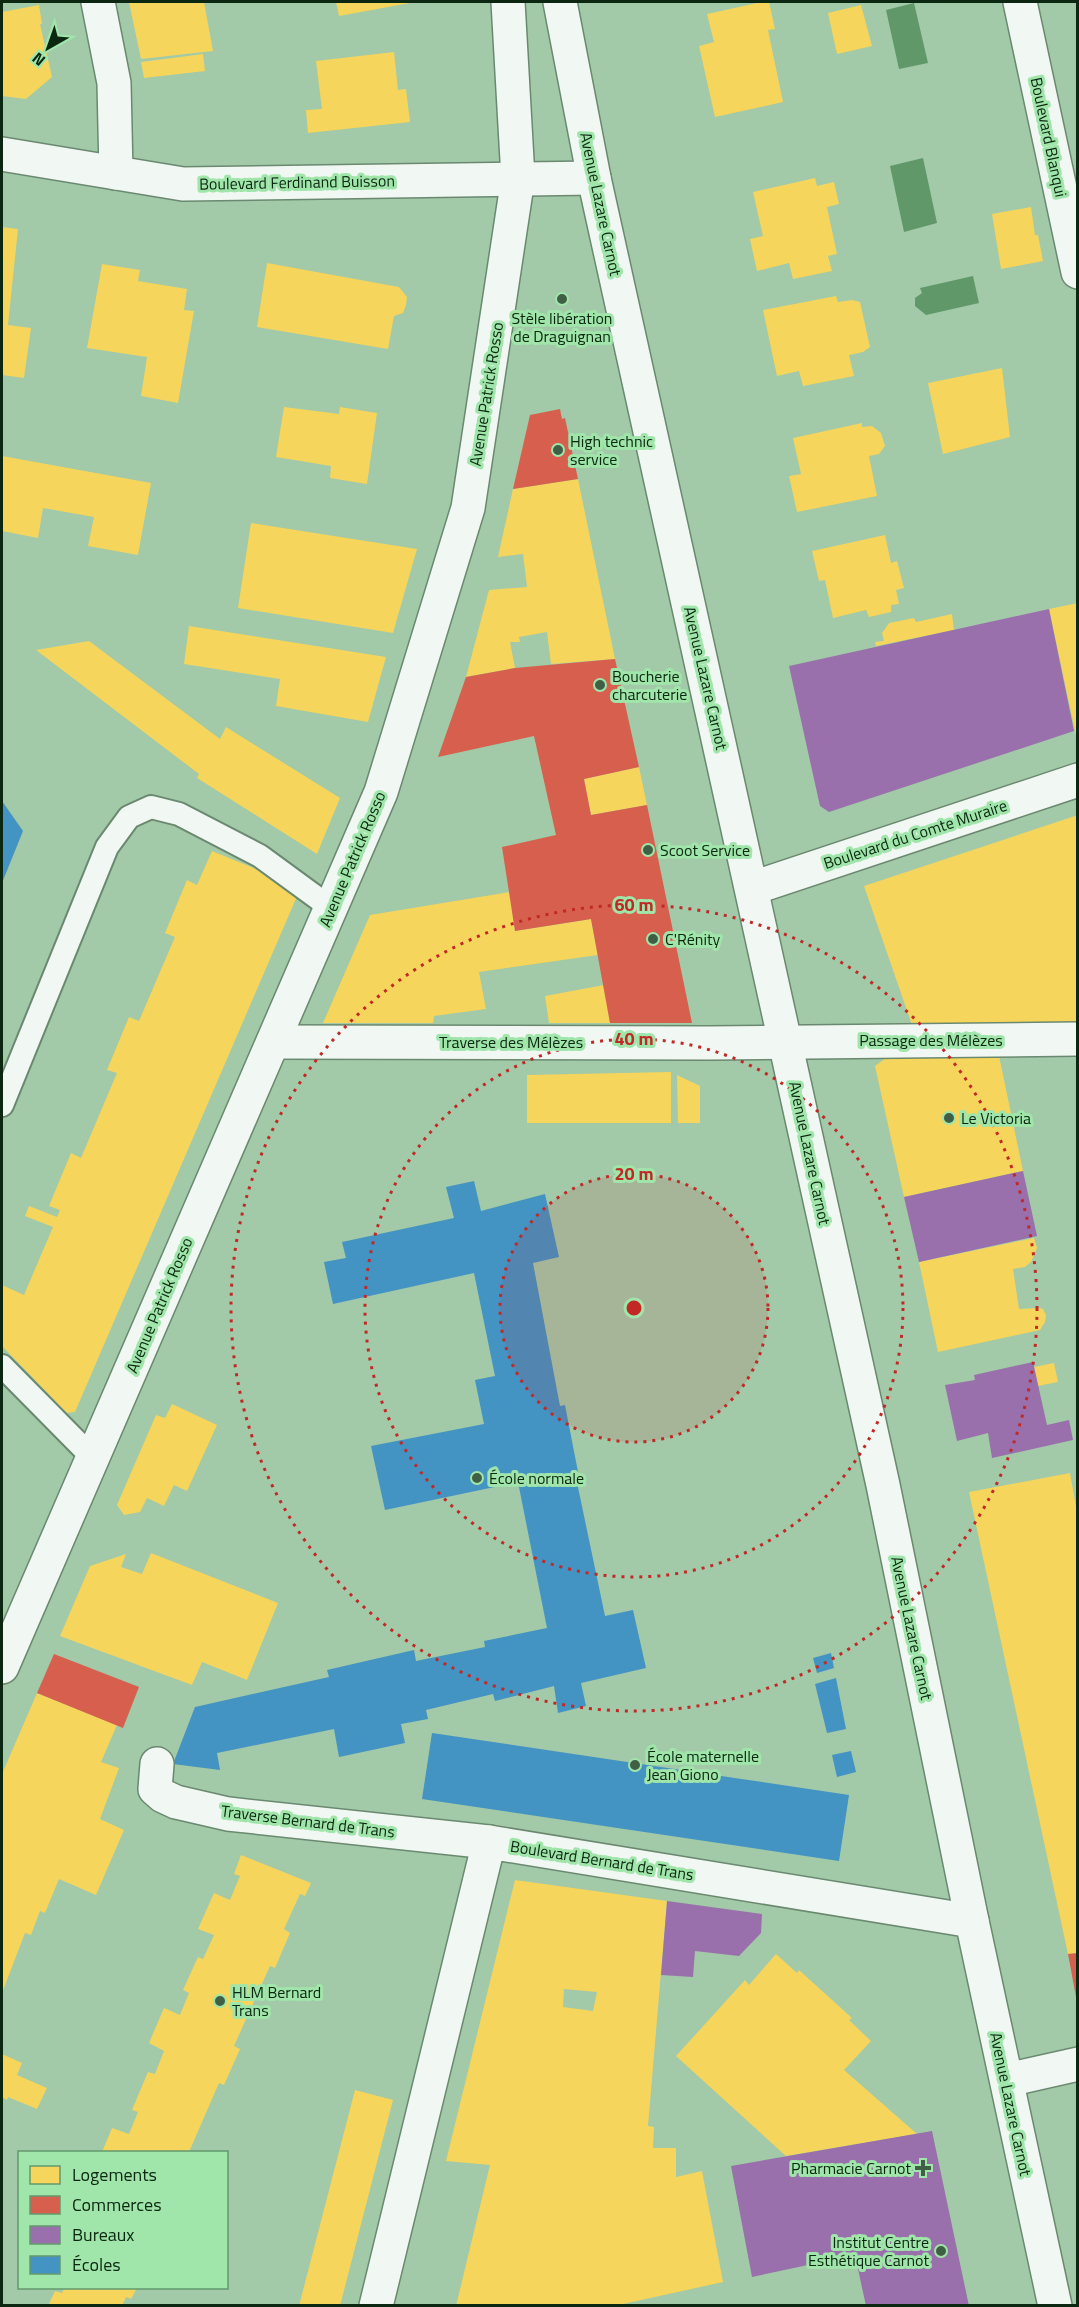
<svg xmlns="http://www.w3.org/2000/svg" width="1079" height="2307" font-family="'Titillium Web',sans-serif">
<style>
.water{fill:#60986a}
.homes{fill:#f6d55c;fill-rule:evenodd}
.shops{fill:#d6604d}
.offices{fill:#9970ab}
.schools{fill:#4393c3}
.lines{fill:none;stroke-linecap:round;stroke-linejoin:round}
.lane-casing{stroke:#6a8970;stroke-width:26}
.street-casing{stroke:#6a8970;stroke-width:36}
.secondary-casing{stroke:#6a8970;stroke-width:36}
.primary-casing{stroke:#6a8970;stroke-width:36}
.lane{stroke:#f1f7f2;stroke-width:22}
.street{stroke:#f1f7f2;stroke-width:33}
.secondary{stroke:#f1f7f2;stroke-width:33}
.primary{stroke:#f1f7f2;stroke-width:33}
.ring{fill:none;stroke:#c22826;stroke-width:3;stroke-dasharray:3 6}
.poi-dot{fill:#406046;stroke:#a0e5aa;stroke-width:2}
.labels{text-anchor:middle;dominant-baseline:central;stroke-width:6;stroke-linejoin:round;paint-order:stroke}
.street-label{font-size:16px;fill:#0b2711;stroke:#a0e5aa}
.poi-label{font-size:16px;fill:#0b2711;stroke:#a0e5aa;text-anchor:start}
.centre{fill:#c22826;stroke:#a0e5aa;stroke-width:3}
.ring-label{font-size:18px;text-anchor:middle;font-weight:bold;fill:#c22826;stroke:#a0e5aa;stroke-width:6;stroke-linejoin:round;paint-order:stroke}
</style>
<rect width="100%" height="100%" fill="#a2c9a8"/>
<g class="water">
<path d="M914,3L928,63L899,69L886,10Z"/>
<path d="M923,158L937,223L904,232L890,166Z"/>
<path d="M973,276L979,303L926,315L915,306V298L922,293L920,288Z"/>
</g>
<g class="homes">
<path d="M129,2H204L213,51L141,59Z"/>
<path d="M336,2H410V3L339,16Z"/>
<path d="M762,2H769L775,29L768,30L783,102L715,117L699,46L714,42L707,14Z"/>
<path d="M39,5L42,24H40L52,77L26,99L2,96V12Z"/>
<path d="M861,5L872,46L837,54L828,13Z"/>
<path d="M394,52L398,90L406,89L410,122L308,133L306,110L322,109L316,61Z"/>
<path d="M203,54L205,71L144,78L141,62Z"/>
<path d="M815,178L817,186L834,182L839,204L827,207L837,254L828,256L832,271L793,279L789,263L757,271L750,239L763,236L753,192Z"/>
<path d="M1031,207L1035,235H1038L1043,261L1001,269L992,214Z"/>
<path d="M2,227L18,229L8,325L31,328L24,378L2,375Z"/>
<path d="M267,263L399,287L407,297L406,305L403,313L394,316L388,349L257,327Z"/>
<path d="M102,264L140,270L138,281L187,289L184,310L194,311L178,403L141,396L147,357L87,348Z"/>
<path d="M836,296L838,302L852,300L860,302L870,347L863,352L849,355L854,376L803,386L799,371L777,376L763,310Z"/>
<path d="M1002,368L1010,437L943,454L928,383Z"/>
<path d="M284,407L339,414L340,407L377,413L367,484L330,478L331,466L276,457Z"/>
<path d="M862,423V427L872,426L881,433L885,446L879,454L869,456L877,496L797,512L789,476L801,474L793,438Z"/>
<path d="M2,456L151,483L138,555L88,546L94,517L43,508L38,538L2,531Z"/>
<path d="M578,479L615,659L551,664L547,632L519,637L520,642H510L515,668L466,677L489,590L527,587L523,554L498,557L513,489Z"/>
<path d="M251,523L417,549L393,633L238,608Z"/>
<path d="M885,535L891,563L897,561L904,588L896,590L899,604L891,605V612L869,617L866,610L833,618L825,580L819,581L812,551Z"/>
<path d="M1078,603V740H1077L1049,609Z"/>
<path d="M952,614L954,630L876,646L875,642L884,641L882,633L889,623L914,618L916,622Z"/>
<path d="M189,626L386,657L368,722L276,706L280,679L184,664Z"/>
<path d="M89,641L220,739L226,727L340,798L317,854L197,778L199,774L36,650Z"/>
<path d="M639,767L647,805L591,815L584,779Z"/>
<path d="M1078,815V1031L913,1028L864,886Z"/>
<path d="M212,851L268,874L298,894L75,1412L67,1413L2,1346V1285L24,1295L53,1227L25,1216L29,1206L57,1217L60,1210L49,1206L71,1153L81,1158L117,1073L107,1070L129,1017L139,1021L175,937L165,933L187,880L197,885Z"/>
<path d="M510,892L515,931L591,919L598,955L479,972L486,1009L434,1016L433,1023H323L370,915Z"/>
<path d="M604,985L610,1023H549L545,996Z"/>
<path d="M897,1050L998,1051L1023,1171L904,1197L875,1066Z"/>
<path d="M671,1072V1123H527V1075Z"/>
<path d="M677,1075L700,1086V1123H678Z"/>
<path d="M1034,1238L1037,1248L1031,1262L1025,1267L1013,1269L1019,1309L1039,1308L1043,1309L1046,1315L1045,1322L1040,1330L938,1352L919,1262Z"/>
<path d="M1054,1363L1058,1382L1038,1386L1034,1367Z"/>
<path d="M172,1404L217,1425L187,1491L174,1485L164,1506L147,1498L140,1512L124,1515L117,1505L156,1415L165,1418Z"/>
<path d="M1070,1473L1078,1518V1953L1068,1954L969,1492Z"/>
<path d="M151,1553L278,1603L247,1680L202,1662L192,1685L60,1636L90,1566L126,1554L121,1567L142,1574Z"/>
<path d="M37,1693L117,1725L101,1762L119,1768L100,1819L124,1830L96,1895L59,1879L45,1913L40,1911L31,1935L25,1933L2,1993V1774Z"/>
<path d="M241,1855L311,1883L305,1896L300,1894L284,1929L290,1933L275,1968L270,1966L234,2046L240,2049L224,2085L219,2083L189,2152H102L112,2128L129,2134L138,2112L132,2110L148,2072L155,2074L164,2051L149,2043L164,2008L180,2015L189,1993L183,1990L198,1957L203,1959L214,1935L198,1929L214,1893L230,1900L240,1876L234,1874Z"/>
<path d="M515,1880L667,1901L648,2126L654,2127L653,2148H676V2177L702,2171L723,2282L614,2306H456L490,2165L446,2161ZM564,1989L597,1992L593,2011L563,2007Z"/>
<path d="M776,1954L797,1973L799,1970L852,2018L849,2020L871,2041L844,2070L917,2134L786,2156L676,2056L745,1980L749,1985Z"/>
<path d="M2,2054L22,2063L17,2075L47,2088L37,2109L8,2097L7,2100L2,2097Z"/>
<path d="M355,2090L393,2100L340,2306H299Z"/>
<path d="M64,2288H137L131,2299L126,2297L122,2306H48L55,2291L62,2293Z"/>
</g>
<g class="shops">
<path d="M560,409L562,419L565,418L578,479L513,489L530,415Z"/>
<path d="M615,659L639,767L584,779L591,815L647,805L692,1023H610L591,919L515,931L502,847L556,835L534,736L438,757L466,677L515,668Z"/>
<path d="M54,1654L139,1687L123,1728L37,1693Z"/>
<path d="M1078,1953V1997H1076L1068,1954Z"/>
</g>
<g class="offices">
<path d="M1049,609L1074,731L829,812L820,806L789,666Z"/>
<path d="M1023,1171L1037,1236L919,1262L904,1197Z"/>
<path d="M1033,1362L1047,1425L1069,1420L1073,1440L992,1458L988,1433L957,1441L945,1385L975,1380L974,1375Z"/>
<path d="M667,1901L762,1914L761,1933L739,1956L695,1951L693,1977L661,1975Z"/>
<path d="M932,2131L969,2306H866L855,2255L752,2277L731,2166Z"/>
</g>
<g class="schools">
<path d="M2,801L23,831L2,883Z"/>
<path d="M474,1181L481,1211L545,1194L559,1257L533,1263L560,1406L565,1405L578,1472L575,1473L605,1616L633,1610L646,1668L581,1683L586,1706L558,1713L554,1686L495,1701L493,1694L426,1710L428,1719L401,1724L405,1743L339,1757L334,1729L217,1753L220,1770L173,1764L195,1707L329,1677L327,1670L414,1650L416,1661L485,1647L484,1641L547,1628L518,1482L385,1510L371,1446L484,1424L475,1380L495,1376L474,1273L333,1304L324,1262L346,1258L342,1242L454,1218L446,1187Z"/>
<path d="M831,1653L834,1668L817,1673L813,1658Z"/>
<path d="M836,1678L846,1729L827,1733L815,1684Z"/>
<path d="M432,1733L849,1795L839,1861L422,1799Z"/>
<path d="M851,1751L856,1772L837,1777L832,1755Z"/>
</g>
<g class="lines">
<g class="lane-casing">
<g id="lane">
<path d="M2,1105L107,847L129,817L151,807L179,814L260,856L331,908"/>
<path d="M2,1366L93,1458"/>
</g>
</g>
<g class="street-casing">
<g id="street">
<path d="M98,2L114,83L116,173"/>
<path d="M1020,2L1078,272"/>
<path d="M2,154L183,184L594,178"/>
<path d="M273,1042L708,1043L1078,1039"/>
<path d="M2,1667L381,792L468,508L518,178L508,2"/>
<path d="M157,1764L155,1789L163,1796L176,1802L228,1814L489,1842"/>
<path d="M1007,2080L1078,2064"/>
<path d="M376,2306L489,1842L972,1921"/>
</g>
</g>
<g class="secondary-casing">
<path id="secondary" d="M753,888L1078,780"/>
</g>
<g class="primary-casing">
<path id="primary" d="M560,2L594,178L883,1485L972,1921L1055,2306"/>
</g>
<use href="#lane" class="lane"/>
<use href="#street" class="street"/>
<use href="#secondary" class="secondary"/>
<use href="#primary" class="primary"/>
</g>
<circle cx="634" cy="1308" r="134" fill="#c22826" fill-opacity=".12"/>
<g class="ring">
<circle cx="634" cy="1308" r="134"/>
<circle cx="634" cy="1308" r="269"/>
<circle cx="634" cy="1308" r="403"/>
</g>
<g class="poi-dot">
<circle cx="562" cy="299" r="6"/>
<circle cx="558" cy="450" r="6"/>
<circle cx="600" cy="685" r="6"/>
<circle cx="648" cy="850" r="6"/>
<circle cx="653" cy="939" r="6"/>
<circle cx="949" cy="1118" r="6"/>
<circle cx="477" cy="1478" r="6"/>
<circle cx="635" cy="1765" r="6"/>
<circle cx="220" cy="2001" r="6"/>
<path d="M920 2159h6v6h6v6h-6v6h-6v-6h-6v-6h6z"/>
<circle cx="941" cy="2251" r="6"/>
</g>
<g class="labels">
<g class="street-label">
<text transform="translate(1049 137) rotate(78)">Boulevard Blanqui</text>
<text transform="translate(297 182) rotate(-1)">Boulevard Ferdinand Buisson</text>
<text transform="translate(601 204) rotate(78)">Avenue Lazare Carnot</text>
<text transform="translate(486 394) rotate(-81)">Avenue Patrick Rosso</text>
<text transform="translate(706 678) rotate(77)">Avenue Lazare Carnot</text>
<text transform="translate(915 834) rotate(-18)">Boulevard du Comte Muraire</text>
<text transform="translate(352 859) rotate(-67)">Avenue Patrick Rosso</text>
<text x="931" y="1040">Passage des Mélèzes</text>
<text x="511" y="1042">Traverse des Mélèzes</text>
<text transform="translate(810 1153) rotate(78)">Avenue Lazare Carnot</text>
<text transform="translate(159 1305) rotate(-67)">Avenue Patrick Rosso</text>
<text transform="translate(912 1628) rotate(78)">Avenue Lazare Carnot</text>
<text transform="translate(308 1821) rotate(7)">Traverse Bernard de Trans</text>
<text transform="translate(602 1860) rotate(9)">Boulevard Bernard de Trans</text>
<text transform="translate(1011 2104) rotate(78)">Avenue Lazare Carnot</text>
</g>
<g class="poi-label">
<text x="562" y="318" text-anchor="middle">Stèle libération<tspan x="562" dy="18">de Draguignan</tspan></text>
<text x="570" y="441">High technic<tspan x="570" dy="18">service</tspan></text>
<text x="612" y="676">Boucherie<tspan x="612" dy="18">charcuterie</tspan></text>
<text x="660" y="850">Scoot Service</text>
<text x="665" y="939">C'Rénity</text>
<text x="961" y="1118">Le Victoria</text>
<text x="489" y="1478">École normale</text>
<text x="647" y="1756">École maternelle<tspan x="647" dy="18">Jean Giono</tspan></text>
<text x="232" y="1992">HLM Bernard<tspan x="232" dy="18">Trans</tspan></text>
<text x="911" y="2168" text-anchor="end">Pharmacie Carnot</text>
<text x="929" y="2242" text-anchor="end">Institut Centre<tspan x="929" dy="18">Esthétique Carnot</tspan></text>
</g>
</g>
<circle cx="634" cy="1308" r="9" class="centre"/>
<g class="ring-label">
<text x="634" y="911">60 m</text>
<text x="634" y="1045">40 m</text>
<text x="634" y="1180">20 m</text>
</g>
<rect width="1079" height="2307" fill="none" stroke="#0b2711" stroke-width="6"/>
<rect x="18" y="2151" width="210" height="138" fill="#a0e5aa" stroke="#64996d" stroke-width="1.5"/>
<rect x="30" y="2166" width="30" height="18" fill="#f6d55c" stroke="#64996d" stroke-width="1.5"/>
<text x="72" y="2181" font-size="18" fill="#0b2711">Logements</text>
<rect x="30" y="2196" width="30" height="18" fill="#d6604d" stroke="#64996d" stroke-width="1.5"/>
<text x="72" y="2211" font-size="18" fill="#0b2711">Commerces</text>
<rect x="30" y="2226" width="30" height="18" fill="#9970ab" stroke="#64996d" stroke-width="1.5"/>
<text x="72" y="2241" font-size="18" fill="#0b2711">Bureaux</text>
<rect x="30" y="2256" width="30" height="18" fill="#4393c3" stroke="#64996d" stroke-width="1.5"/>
<text x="72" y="2271" font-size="18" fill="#0b2711">Écoles</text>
<g transform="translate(48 48) rotate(220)" stroke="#a0e5aa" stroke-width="4.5" paint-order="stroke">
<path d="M0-4.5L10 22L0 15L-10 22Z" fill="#0b2711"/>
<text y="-9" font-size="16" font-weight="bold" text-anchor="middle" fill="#0b2711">N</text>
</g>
</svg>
